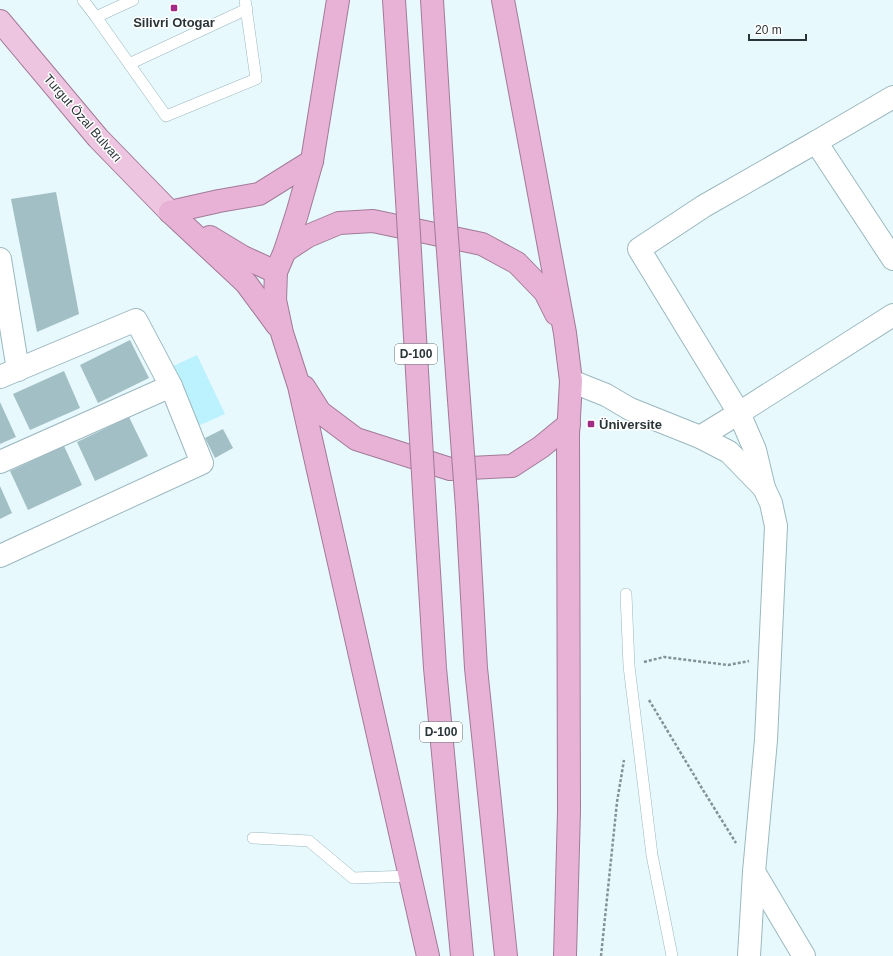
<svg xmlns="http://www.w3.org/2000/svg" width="893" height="956" font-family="Arial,sans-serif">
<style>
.green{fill:#bcf2fe}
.building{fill:#a2bfc5}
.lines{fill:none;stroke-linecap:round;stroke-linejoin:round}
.service-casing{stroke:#9bb8be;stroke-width:12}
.minor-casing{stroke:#9bb8be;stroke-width:24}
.tertiary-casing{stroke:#9bb8be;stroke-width:24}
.primary-casing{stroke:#a27a98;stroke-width:24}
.trunk-casing{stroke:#a27a98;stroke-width:24}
.path{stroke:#849296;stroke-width:2.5;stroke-dasharray:3 2;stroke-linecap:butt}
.service{stroke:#fff;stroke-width:11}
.minor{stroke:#fff;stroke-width:22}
.tertiary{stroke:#fff;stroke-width:22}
.primary{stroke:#eec5e0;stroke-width:22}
.trunk{stroke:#e8b2d6;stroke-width:22}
.trunk-bridge-casing{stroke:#a27a98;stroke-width:24;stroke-linecap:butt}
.trunk-bridge{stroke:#e8b2d6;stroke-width:22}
.poi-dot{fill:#a22b83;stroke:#fff;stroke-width:1.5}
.labels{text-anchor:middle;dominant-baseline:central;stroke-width:3;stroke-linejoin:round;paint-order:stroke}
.shield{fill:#fff;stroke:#6a7274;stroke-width:1}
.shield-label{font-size:12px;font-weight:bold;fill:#2a3538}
.poi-label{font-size:13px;font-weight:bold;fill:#2a3538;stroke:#fff}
.street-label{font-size:13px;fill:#2a3538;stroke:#fff}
</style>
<rect width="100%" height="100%" fill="#e7f9fd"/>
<path class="green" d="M197,355L225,414L198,426L171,367Z"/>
<g class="building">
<path d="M56,192L79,314L37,332L11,199Z"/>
<path d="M130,340L149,378L98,403L80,365Z"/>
<path d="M64,371L80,408L30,430L13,394Z"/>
<path d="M0,402L16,437L0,444Z"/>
<path d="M129,417L148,456L95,481L77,442Z"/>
<path d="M223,429L233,448L215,458L205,438Z"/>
<path d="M64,446L82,485L28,510L10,471Z"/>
<path d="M0,486L12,513L0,519Z"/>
</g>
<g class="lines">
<g class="service-casing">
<g id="service">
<path d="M83,0L96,17L133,0"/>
<path d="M96,17L166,116L256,79L245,0"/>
<path d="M129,64L247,9"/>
<path d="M626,594L629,666L652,855L672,956"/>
<path d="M253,838L309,841L353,878L410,876"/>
</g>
</g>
<g class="minor-casing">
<g id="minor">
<path d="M0,259L18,370"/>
<path d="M0,377L136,320L171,386L202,463L0,556"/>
<path d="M0,462L171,386"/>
<path d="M754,872L804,956"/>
</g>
</g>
<g class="tertiary-casing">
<g id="tertiary">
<path d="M816,142L893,97"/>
<path d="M893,259L816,142L704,206L639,249L739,413L893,315"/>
<path d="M571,381L606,395L630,409L700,437L729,452L764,488L771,503L776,526L766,740L754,872L749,956"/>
<path d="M700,437L739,413L755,450L764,488"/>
</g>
</g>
<g class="primary-casing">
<path id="primary" d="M0,21L98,138L170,212"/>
</g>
<g class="trunk-casing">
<g id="trunk">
<path d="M338,0L312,161L297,214L285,251L276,272L275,300L282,333L299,386L428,956"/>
<path d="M394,0L407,200"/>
<path d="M432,0L445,211"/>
<path d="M503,0L565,333L571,381L568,435L569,811L565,956"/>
<path d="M170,212L246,283L277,325"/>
<path d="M170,212L219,201L259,194L312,161"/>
<path d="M210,237L243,257L276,272"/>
<path d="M285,251L308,236L339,223L373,221L482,244L517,263L545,292L556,314"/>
<path d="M304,387L320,412L356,439L450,469L512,466L541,447L569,424"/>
<path d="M425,508L435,668L462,956"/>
<path d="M467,508L476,668L506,956"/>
</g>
</g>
<g class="path">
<path d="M644,662L664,657L728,665L749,661"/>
<path d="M649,700L703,790L736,843"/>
<path d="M601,956L617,802L624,760"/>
</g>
<use href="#service" class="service"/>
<use href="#minor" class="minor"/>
<use href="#tertiary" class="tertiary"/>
<use href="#primary" class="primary"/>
<use href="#trunk" class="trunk"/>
<g class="trunk-bridge-casing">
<g id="trunk-bridge">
<path d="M407,200L425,508"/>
<path d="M445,211L467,508"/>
</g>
</g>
<use href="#trunk-bridge" class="trunk-bridge"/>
</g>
<g class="poi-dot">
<rect x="170" y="4" width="8" height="8" rx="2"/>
<rect x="587" y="420" width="8" height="8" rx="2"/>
</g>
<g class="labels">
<g class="shield">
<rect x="395" y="344" width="42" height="20" rx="3"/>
<rect x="420" y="722" width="42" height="20" rx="3"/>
</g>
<g class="shield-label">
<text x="416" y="354">D-100</text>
<text x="441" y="732">D-100</text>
</g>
<g class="poi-label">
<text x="174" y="22">Silivri Otogar</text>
<text x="599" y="424" text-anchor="start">Üniversite</text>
</g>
<g class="street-label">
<text transform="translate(83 118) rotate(49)">Turgut Özal Bulvarı</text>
</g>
</g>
<path d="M749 34v6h57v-6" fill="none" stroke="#2a3538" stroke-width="2"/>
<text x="755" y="34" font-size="12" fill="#2a3538" stroke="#ffffff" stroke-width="3" paint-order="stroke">20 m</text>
</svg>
